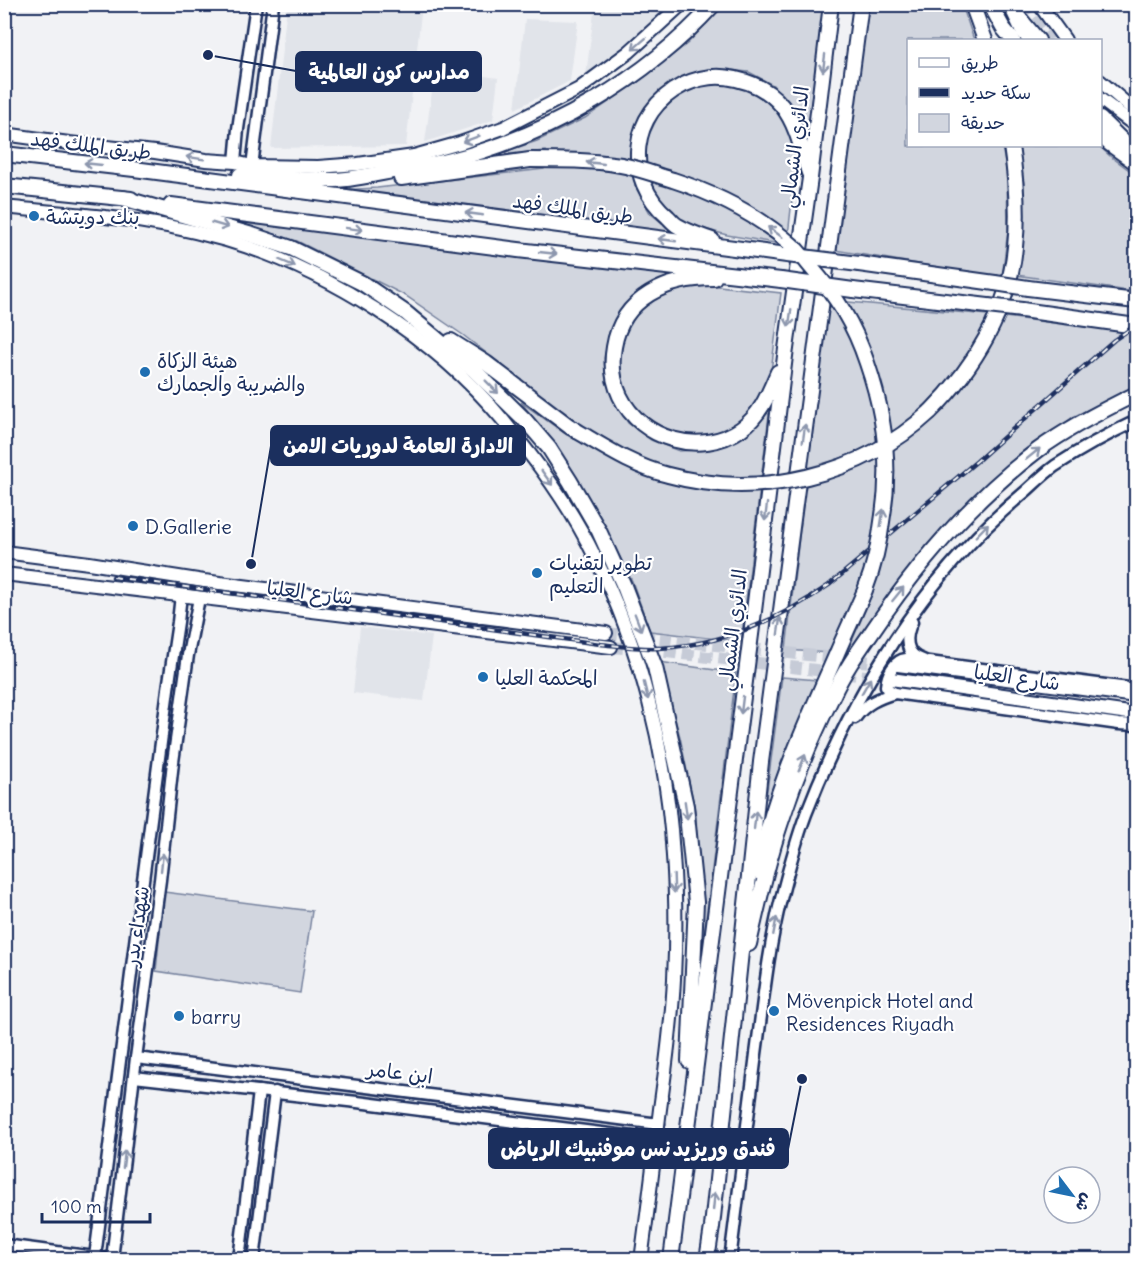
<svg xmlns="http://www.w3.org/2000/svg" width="1141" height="1264" font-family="Delius,'Playpen Sans Arabic',sans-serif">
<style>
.built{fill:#e1e4ea}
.green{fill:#d2d6df;stroke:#76829e;stroke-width:1.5}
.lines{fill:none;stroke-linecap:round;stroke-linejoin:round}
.primary-tunnel{stroke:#c6cbd7;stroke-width:12;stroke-dasharray:12 6;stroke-linecap:butt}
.secondary-casing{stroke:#1b2f5e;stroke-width:15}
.primary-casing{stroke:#1b2f5e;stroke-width:16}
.highway-casing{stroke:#1b2f5e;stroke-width:18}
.secondary{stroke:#fff;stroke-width:10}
.primary{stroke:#fff;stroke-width:12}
.highway{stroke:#fff;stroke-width:14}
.rail-casing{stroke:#1b2f5e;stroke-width:4.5}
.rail{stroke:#fff;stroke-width:2;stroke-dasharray:7;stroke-linecap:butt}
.highway-bridge-casing{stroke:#1b2f5e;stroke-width:18;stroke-linecap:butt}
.highway-bridge{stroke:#fff;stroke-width:14}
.oneway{stroke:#8d97ae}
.poi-dot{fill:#1f6fb2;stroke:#fff;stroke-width:2}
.labels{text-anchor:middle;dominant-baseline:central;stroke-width:4.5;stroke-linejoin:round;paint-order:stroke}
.street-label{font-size:20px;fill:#1b2f5e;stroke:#fff}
.poi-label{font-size:20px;fill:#1b2f5e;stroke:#fff;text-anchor:start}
.leader{fill:none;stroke:#1b2f5e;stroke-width:2}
.callout-dot{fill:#1b2f5e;stroke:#fff;stroke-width:2}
.callout{fill:#1b2f5e;stroke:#1b2f5e;stroke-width:2}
.callout-label{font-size:21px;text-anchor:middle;font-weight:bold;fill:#fff}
</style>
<rect width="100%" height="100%" fill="#f1f2f5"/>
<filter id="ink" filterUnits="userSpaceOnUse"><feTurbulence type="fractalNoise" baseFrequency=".0167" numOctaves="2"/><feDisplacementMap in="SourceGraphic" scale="12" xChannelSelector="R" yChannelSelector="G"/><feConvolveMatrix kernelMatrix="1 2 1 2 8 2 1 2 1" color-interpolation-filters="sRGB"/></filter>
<g filter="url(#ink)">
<g class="built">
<path d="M287,5H422L406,146L271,148Z"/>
<path d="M595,5H666L665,12L586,75Z"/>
<path d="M525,19L578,21L570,81L515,109Z"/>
<path d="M435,69L498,78L493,120L425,142Z"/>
<path d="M360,627L432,636L424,701L353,693Z"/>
</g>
<g class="green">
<path d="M724,5H824L805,151L792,110L773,85L749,72L716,69L687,76L656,96L638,128L632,159L635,186L650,213L677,235L318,191L377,188L544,169L546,151L495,155L537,141L585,118L634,85L688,43Z"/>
<path d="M866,5H962L974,40H908V146H1002L1007,175L1008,230L1002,278L835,250Z"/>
<path d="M726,83L750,87L777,109L792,132L796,163L787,245L727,235L693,226L669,212L652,189L645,164L646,141L659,114L675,98L697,86Z"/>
<path d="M1018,146H1099L1110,156L1136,175V292L1016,275L1022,242L1024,183Z"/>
<path d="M236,222L649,271L671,275L642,289L627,307L611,328L604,358L606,382L614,399L628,423L651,440L679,451L711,449L741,436L761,420L767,412L769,415L741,642L650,631L632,581L608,533L560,453L521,402L567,435L577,423L463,335L406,296L297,241Z"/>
<path d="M701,284L781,293L771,371L761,397L741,421L722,433L692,438L659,428L638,412L624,387L620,366L622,338L637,313L657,298L679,288Z"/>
<path d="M827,300L988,315C984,324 981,333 977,341C950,385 910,425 864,449C846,458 826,463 807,468Z"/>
<path d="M1005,317L1136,333V386L1073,417L989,483L853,649L847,653L869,601L856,595L829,653L786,650L805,485L818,482L863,466L935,416L964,384L984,354Z"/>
<path d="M659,662L736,673L704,935L701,934L696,815L680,737Z"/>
<path d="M782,677L817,680L770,799L766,798Z"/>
<path d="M164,892L312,911L300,993L156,971Z"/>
</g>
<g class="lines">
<g class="primary-tunnel">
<path d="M1023,4L1051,40"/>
<path d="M606,633L898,665"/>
<path d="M611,647L658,651L891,679"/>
</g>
<g class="secondary-casing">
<g id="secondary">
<path d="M235,162L238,129L256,4"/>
<path d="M252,166L273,4"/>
<path d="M912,622C905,636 904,655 923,660"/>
<path d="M1136,689L906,659C894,660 887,675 886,686L889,690L895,693L1119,724L1136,725"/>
<path d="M855,718C865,704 878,698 895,693"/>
<path d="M136,1058L659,1124"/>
<path d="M134,1077L357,1102L657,1140"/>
<path d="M4,1245L102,1258"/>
<path d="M95,1257L143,880L168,689L178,622L181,595"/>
<path d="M112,1259L136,1058L160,880L173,762L188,655L199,598"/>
<path d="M239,1260L259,1091"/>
<path d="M254,1260L275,1092"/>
<path d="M730,1260C739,1191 747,1123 756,1054C763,1003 768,950 781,899C788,871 796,841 806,814C853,692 924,576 1025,492C1035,483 1044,474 1055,466C1081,449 1108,434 1136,421"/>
</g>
</g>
<g class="primary-casing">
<g id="primary">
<path d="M1009,4L1039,40"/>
<path d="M1039,4L1065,40"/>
<path d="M1100,81L1136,112"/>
<path d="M1100,99L1136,126"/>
<path d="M4,134L69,143L155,152L206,160L235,162L252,166L318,167L358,164L414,156L460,143L503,128L579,89L629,52L682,4"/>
<path d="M4,207C38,211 72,213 105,217C146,221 187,229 226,240C328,270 434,337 502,419C511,430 520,442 529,453C554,485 577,520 595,557C641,649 667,753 673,856C676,897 676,938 674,979C672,1022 666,1066 660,1109C654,1159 648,1209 641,1260"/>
<path d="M4,552L89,563L204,581L606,633"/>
<path d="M4,574L611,647"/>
<path d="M898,665L1136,696"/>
<path d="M891,679L1136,714"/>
</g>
</g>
<g class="highway-casing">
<g id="highway">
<path d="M972,4L985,40"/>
<path d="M990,4L1003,28L1013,40"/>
<path d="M1014,12L1023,31L1030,40"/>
<path d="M1100,119L1136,154"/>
<path d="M1100,135L1110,144L1135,162"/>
<path d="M4,154L134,169L787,255"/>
<path d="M240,175C271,177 303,181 335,180C357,179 380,173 402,169C419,166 435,164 451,160C550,135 645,80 714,4"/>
<path d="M401,178L530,160"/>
<path d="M4,186L131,199"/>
<path d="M123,198L252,235L291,248L362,283L406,313L475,371L525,420L549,448L570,481L599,531L624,586L655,667L686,806L696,902L689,1061"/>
<path d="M171,205L518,250L781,280"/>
<path d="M712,240C701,236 688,232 678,226C674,224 671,220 668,217C623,179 629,112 683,85C700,77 717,74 736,79C754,83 770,91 782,106C797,125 802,151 809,173"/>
<path d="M859,264L995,283"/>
<path d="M714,278C668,278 622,297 614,347C611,364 613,381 620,396C641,440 701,457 741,429C761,415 769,393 778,372"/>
<path d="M1028,288L1136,301"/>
<path d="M853,290L988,306"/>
<path d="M1022,310L1136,326"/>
<path d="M451,341L486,363L569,426L577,431"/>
<path d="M930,412C974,368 1009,310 1015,247C1019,213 1016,179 1011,146"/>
<path d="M758,872C772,795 806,724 837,653"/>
<path d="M749,944C758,904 767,864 780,825C794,781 812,737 833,695C843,673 857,653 871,633C916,566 973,499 1038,450C1068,428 1103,410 1136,394"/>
<path d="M671,1260L754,611L785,356L810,178L831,4"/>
<path d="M707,1260L712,1227L761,762L861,4"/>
</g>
</g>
<use href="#secondary" class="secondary"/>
<use href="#primary" class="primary"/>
<use href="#highway" class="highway"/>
<g class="rail-casing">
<path id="rail" d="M113,577L600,644C620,646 639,649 659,648C721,645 779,620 829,585L977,461L1114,340L1136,325"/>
</g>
<use href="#rail" class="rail"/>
<g class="highway-bridge-casing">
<g id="highway-bridge">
<path d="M530,160C560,160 591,160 621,165C638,168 656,175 673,180C716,194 758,215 792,245C799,251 804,259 810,266C837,297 854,324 867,363C884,412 891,464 883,515C880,540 874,567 865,590C856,611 846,632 837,653"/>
<path d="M787,255L859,264"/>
<path d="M781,280L853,290"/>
<path d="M995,283L1028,288"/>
<path d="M988,306L1022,310"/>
<path d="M577,431C606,448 635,467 668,475C759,500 861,476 930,412"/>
</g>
</g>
<use href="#highway-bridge" class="highway-bridge"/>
</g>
<defs><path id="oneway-shaft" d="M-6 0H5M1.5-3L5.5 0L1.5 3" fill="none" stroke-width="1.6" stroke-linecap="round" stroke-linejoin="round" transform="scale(1.5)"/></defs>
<g class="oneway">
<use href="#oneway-shaft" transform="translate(639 44) rotate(139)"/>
<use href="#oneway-shaft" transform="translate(824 63) rotate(97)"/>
<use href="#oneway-shaft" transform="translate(471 139) rotate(160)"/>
<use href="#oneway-shaft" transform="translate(195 158) rotate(-171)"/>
<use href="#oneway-shaft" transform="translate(595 163) rotate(-174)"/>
<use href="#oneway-shaft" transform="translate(93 164) rotate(-174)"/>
<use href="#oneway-shaft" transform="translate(474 214) rotate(-172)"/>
<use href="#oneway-shaft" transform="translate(220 225) rotate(16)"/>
<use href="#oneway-shaft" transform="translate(354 229) rotate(7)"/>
<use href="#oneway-shaft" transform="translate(775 232) rotate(-144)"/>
<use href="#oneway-shaft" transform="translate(667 240) rotate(-172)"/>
<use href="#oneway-shaft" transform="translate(548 253) rotate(6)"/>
<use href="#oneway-shaft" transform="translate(287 263) rotate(23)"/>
<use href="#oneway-shaft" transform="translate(790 318) rotate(98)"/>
<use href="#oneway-shaft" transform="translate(492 387) rotate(45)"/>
<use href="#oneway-shaft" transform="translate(804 433) rotate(-82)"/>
<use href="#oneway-shaft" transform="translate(1033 454) rotate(-39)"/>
<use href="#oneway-shaft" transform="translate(547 478) rotate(54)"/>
<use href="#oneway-shaft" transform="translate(766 512) rotate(97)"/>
<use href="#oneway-shaft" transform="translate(882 518) rotate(-81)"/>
<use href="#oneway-shaft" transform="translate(982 530) rotate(-46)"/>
<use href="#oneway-shaft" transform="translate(898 594) rotate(-51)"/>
<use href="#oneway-shaft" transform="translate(638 622) rotate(69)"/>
<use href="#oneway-shaft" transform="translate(779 626) rotate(-82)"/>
<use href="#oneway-shaft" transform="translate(866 686) rotate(-60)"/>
<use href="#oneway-shaft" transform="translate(646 691) rotate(76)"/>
<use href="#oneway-shaft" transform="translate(742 705) rotate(97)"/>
<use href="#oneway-shaft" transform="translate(802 763) rotate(-68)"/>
<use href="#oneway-shaft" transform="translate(686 810) rotate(82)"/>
<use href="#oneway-shaft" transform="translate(755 820) rotate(-84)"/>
<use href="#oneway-shaft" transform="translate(162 862) rotate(-84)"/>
<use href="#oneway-shaft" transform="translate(674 884) rotate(88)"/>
<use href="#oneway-shaft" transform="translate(775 926) rotate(-79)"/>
<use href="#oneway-shaft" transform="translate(124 1159) rotate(-83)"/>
<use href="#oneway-shaft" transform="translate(714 1201) rotate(-84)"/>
</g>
</g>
<g class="poi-dot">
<circle cx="34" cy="216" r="6"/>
<circle cx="145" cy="372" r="6"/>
<circle cx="133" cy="526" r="6"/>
<circle cx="537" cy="573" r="6"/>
<circle cx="483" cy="677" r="6"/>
<circle cx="774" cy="1011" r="6"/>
<circle cx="179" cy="1016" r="6"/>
</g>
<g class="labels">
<g class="street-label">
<text transform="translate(91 145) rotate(7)">طريق الملك فهد</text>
<text transform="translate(794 147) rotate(-83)">الدائري الشمالي</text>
<text transform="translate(573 208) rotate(8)">طريق الملك فهد</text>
<text transform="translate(310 592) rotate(7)">شارع العليا</text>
<text transform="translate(732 630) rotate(-83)">الدائري الشمالي</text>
<text transform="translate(1017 677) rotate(8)">شارع العليا</text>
<text transform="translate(136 926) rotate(-82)">شهداء بدر</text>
<text transform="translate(400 1072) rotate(7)">ابن عامر</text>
</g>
<g class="poi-label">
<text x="46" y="216">بنك دويتشة</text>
<text x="157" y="360">هيئة الزكاة<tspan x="157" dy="23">والضريبة والجمارك</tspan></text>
<text x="145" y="526">D.Gallerie</text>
<text x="549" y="562">تطوير لتقنيات<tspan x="549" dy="23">التعليم</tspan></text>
<text x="495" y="677">المحكمة العليا</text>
<text x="786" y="1000">Mövenpick Hotel and<tspan x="786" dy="23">Residences Riyadh</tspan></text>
<text x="191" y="1016">barry</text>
</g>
</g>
<path class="leader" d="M208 55L296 71M251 564L271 446M802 1079L788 1149"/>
<g class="callout-dot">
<circle cx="208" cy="55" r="6"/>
<circle cx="251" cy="564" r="6"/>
<circle cx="802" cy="1079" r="6"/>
</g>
<g class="callout">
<rect x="296" y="52" width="185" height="39" rx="6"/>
<rect x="271" y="426" width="254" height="39" rx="6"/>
<rect x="489" y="1129" width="299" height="39" rx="6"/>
</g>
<g class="callout-label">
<text x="389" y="79">مدارس كون العالمية</text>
<text x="398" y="453">الادارة العامة لدوريات الامن</text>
<text x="638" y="1156">فندق وريزيدنس موفنبيك الرياض</text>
</g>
<rect width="1141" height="1264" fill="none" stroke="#fff" stroke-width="24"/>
<rect x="12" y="12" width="1117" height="1240" fill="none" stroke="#1b2f5e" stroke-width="2" filter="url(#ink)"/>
<rect x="907" y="39" width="195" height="108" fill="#ffffff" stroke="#a4acbf" stroke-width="1.5"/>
<rect x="919" y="58" width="30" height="9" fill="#ffffff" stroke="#a4acbf" stroke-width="1.5"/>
<text x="961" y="69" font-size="18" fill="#1b2f5e">طريق</text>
<rect x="919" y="88" width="30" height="9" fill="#1b2f5e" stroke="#a4acbf" stroke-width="1.5"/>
<text x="961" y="99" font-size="18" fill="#1b2f5e">سكة حديد</text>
<rect x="919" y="114" width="30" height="18" fill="#d2d6df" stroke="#a4acbf" stroke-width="1.5"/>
<text x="961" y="129" font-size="18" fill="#1b2f5e">حديقة</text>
<g transform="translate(1072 1195) rotate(122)"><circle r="28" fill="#ffffff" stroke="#a4acbf" stroke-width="1.5"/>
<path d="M0-4.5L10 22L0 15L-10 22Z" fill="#1f6fb2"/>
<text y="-9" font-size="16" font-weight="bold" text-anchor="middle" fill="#1b2f5e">ش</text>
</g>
<path d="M42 1213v9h108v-9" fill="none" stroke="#1b2f5e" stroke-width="3"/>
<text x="51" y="1213" font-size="18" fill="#1b2f5e" stroke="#ffffff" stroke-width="4.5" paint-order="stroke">100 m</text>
</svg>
